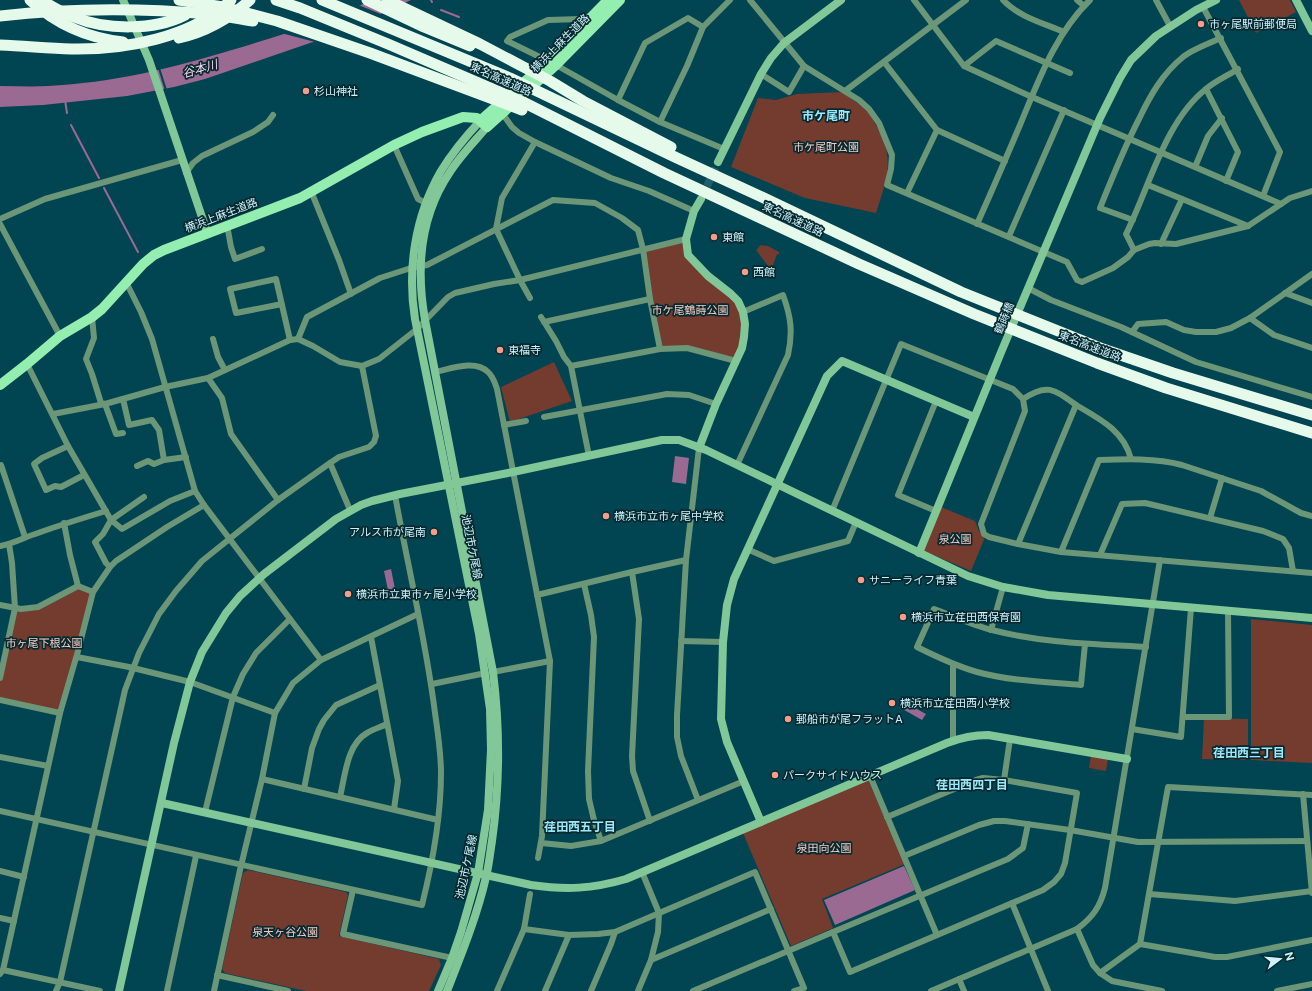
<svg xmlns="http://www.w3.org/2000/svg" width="1312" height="991" font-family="'Public Sans','Noto Sans JP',sans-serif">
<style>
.green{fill:#743b2f}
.water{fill:#9b6a92}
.pier{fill:#004551}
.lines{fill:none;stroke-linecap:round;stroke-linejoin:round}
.stream{stroke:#9b6a92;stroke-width:2}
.secondary-tunnel{stroke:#1f5f6a;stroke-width:8;stroke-dasharray:8 4;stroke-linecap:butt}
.street{stroke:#6b9677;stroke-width:6}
.secondary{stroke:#82c797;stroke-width:8}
.primary{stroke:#93eeaf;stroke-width:10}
.highway{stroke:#e6faeb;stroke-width:11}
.poi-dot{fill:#f49e8a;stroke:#07292f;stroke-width:1.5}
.labels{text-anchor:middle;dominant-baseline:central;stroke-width:3.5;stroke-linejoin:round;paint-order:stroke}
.poi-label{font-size:11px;fill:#cdf2fa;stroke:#07292f;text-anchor:start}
.street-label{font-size:11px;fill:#cdf2fa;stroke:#07292f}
.park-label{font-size:11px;fill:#f2cbc2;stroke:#07292f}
.water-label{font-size:12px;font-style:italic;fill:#f7d8f0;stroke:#07292f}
.neighbourhood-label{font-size:12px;font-weight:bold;fill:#9be8f9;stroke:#07292f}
</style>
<rect width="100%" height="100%" fill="#004551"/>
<g class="green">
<path d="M1239,0H1290L1296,12L1256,33Z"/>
<path d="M842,92C850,98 860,104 867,111C871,115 874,121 877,127C896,159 886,181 876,213L805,198L731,167L758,98L776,100L797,94Z"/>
<path d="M686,239L688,255L731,294L745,323L736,361L687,348L660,349L643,249Z"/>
<path d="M761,245L768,246L779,252V254H777L771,270L756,250Z"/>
<path d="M554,362L572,401L510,422L501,387Z"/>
<path d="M941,507L975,521L979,531L985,537L971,571L924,551Z"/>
<path d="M78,586L93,592L60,713L0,700V679L15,608L38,607Z"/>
<path d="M1251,619L1312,625V763L1251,760Z"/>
<path d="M1204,718L1248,719V760L1202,759Z"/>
<path d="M1091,755L1108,758L1106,771L1089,768Z"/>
<path d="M868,780L905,864L822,899L833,928L791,946L743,833Z"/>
<path d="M248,870L346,892L348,895L339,936L439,959L441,965L429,991H306L225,973L222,969L243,873Z"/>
</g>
<g class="water">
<path d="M372,0H411L339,33L205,79L174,87L127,96L43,105L0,107V86C16,86 32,87 48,86C111,83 173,68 232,50C279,36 327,21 372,0Z"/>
<path d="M675,456L689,458L686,484L672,482Z"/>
<path d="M391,569L396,594L389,595L384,571Z"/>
<path d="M902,701L926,714L922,720L899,707Z"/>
<path d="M904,866L915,890L835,925L824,900Z"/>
</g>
<g class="pier">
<path d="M356,4L383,15L340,35L319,43L281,33L321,19Z"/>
<path d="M158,68H160L167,90L165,91Z"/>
</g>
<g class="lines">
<g class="stream">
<path d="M431,0L432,2"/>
<path d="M441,10L459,17"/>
<path d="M65,100L67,113"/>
<path d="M71,125L99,178"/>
<path d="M104,188L138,252"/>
</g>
<path class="secondary-tunnel" d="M702,197L718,162"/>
<g class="street">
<path d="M750,0L804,66L859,100L869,109L879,123L892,155L891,169L887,185L1067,262L1077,280L1082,282L1113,268L1128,257L1134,250L1149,244L1155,243L1176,244L1248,226L1290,198L1312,191"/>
<path d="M914,0L964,66L1032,97L1281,204"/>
<path d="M1003,0C1019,17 1043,23 1064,32"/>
<path d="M1077,0L1084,6"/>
<path d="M1156,0L1170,26"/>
<path d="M1203,7L1280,152L1263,196"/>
<path d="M548,61L507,41L510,37L548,20L581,19L588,20"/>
<path d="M884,62L937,130L1005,161"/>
<path d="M556,65L618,100L660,122L724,149"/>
<path d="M964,66L996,41L1070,73"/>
<path d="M761,74L789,92L804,66"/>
<path d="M1206,89L1238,152L1226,181"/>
<path d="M845,91L966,0"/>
<path d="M618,100L645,43L688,18L703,27"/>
<path d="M502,113L512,127L519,133L535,142L611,178L649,191L694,211"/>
<path d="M660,122L687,66L703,27L730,0"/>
<path d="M394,145L418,199L426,203"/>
<path d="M1195,167L1208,136L1222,118"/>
<path d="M186,173L193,163L202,156L253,132L268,122L273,115"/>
<path d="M1148,185L1248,226"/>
<path d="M311,191L339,260L351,294"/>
<path d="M907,193L937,130"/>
<path d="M0,219L45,199L182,160"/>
<path d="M1133,220L1100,208C1112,178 1124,148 1139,119C1150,96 1162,74 1183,57C1191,50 1210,43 1221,38"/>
<path d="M0,224L60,336"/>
<path d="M977,224C992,191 1006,158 1020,125C1038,82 1055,34 1090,0"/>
<path d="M227,225L231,247L235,259L262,249"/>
<path d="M1009,236L1064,110"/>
<path d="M1161,244L1182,199"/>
<path d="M1134,250L1126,234C1149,188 1165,121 1206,89C1215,81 1227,76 1238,69"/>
<path d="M126,282L141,312L152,339L195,491L204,505L321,660"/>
<path d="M1028,288L1051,300L1121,327L1196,362L1312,397"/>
<path d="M1285,293L1312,303"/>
<path d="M530,298L520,280L686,239"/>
<path d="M282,304L236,313L230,289L276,279L290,340"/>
<path d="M92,317L94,338L86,359L92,374L101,403L105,404L116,434L123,433"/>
<path d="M541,317L556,341L564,357L571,366L589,456"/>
<path d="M1250,318L1274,335L1312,348"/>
<path d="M544,322L650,299"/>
<path d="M1132,332L1138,324L1166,322L1184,330L1196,332H1216L1231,328L1250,318L1312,274"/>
<path d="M213,339L218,357L225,370"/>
<path d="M298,339L307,317L380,278L411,268L427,265L553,200L595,203L622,218L638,230L643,249L650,299L660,349"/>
<path d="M27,364L68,446L111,520L103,534L95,542L106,563L110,567"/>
<path d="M571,366L660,349L687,348L736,361"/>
<path d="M435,372C450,369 475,359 488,372C493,376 495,383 497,389L550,661L542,836L538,858"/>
<path d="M208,378L222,398L231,434L278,500"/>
<path d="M123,399L129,425L152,420L159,430L164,460"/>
<path d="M1076,405C1100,419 1124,431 1131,459"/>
<path d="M53,414L105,404L165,387L208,378L290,340L298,339L313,346L340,362L362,366L379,359L417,329L448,297L455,293L494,284L520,280L496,229L502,198L535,142"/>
<path d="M544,417L667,394L689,395L716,404"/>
<path d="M504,425L526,421"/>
<path d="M68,446L42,458L34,464L46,490L55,486L61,487L84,475"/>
<path d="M330,463L350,510"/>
<path d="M1,465L25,537"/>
<path d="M737,465L788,355C793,332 791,317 783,295L743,312"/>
<path d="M137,466L148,461L154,464L164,460L186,457"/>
<path d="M144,497L111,520L122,529L170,501L195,491"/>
<path d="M832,511L901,344L1013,389L1023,399L1025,411L981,524L984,534L989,537L1018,544L1061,552L1312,573"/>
<path d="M936,511L898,495L936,401"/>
<path d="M1210,518L1222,478"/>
<path d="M64,523L70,555L78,586"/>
<path d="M1018,544L1076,405C1054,389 1047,383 1023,399"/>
<path d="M0,546C13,544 25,537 38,533C60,525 83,518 106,511"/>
<path d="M747,549L774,561L848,541L856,522"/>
<path d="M1061,552L1099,460C1127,459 1155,458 1182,465L1261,491L1301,513L1312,516"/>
<path d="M1100,555L1122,504L1145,503L1263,531L1283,539L1289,548L1293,571"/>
<path d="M632,572L639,619L632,756L633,771L650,821"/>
<path d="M584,584L591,615L594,637L588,771L589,799L594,820L601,841"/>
<path d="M537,595L632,572L686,560"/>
<path d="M0,605L21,609L38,607L78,586L93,592"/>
<path d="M991,630L1003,587"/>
<path d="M371,637L398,781L394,809"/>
<path d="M681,641L723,642"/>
<path d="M1085,644L1081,685C1046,682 1010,681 977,672C956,666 937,657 917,647L934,609C953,616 972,625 992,630C1042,643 1094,644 1146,647"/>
<path d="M77,657L129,667L190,682L275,713"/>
<path d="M493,672L550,661"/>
<path d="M0,678L15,608L12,563L9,544"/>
<path d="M432,684L486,673"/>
<path d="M0,700L60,713"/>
<path d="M1183,717H1229L1228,610"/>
<path d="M1132,729L1181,737L1191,608"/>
<path d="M953,741V664"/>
<path d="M0,757L48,766"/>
<path d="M870,776L937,935"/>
<path d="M262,779L438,820"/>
<path d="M1004,780L1010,739"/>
<path d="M304,789L312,748L319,729L324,720L336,705L380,685"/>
<path d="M1303,794L1312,893"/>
<path d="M340,797C345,776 347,744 367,733C373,729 381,727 387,724"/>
<path d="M698,800L681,756L677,737V715L686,560L699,448"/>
<path d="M0,811L422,905C433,861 441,818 441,773C441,753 438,733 435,713C426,640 408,568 395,495"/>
<path d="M205,812L233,697L243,674L256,653L290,619"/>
<path d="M887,817L976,780L983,778L1004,780L1077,793L1065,863L1061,874L1054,882L1043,890L850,972L833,932L1008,859L1023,848L1028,824"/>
<path d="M541,843L571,846L601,841L744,781"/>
<path d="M904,856L979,825L994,821H1005L1070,830L1138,842L1307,841"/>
<path d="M0,871L24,877"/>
<path d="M353,890L343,934L452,958"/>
<path d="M530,894L524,929L569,935"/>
<path d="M1149,894L1235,901L1312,891"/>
<path d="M1012,903L1048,991"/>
<path d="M0,918L14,921"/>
<path d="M1077,929L1093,965L1100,973"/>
<path d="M1140,944L1215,957H1227L1312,940"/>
<path d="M651,960L771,909"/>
<path d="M3,970L100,991"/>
<path d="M0,974L3,970L60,713L78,651L93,592L110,567L116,561L167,527L204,505"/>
<path d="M217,975L288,991"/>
<path d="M959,979L964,991"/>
<path d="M56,991L60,982L125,690L139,653L159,614L176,591L202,561L278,500L330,463L339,457L369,447L374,442L376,436L362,366"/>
<path d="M167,991L196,856"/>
<path d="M214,991L240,870L262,779L275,713L293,683L321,660L418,614"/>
<path d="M497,991L524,929"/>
<path d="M545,991L569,935L598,934L615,932L755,872L804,988L794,991"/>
<path d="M591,991L611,944L615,932"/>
<path d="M638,991L651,960L658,932L659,913L642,872"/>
<path d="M693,991L833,932"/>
<path d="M931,991L1077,929C1093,917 1100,907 1105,888L1160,560"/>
<path d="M1162,991L1112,981L1100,973L1140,944L1168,787L1312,795"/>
<path d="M1277,991L1312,984"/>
</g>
<g class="secondary">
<path d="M123,0L149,60L207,232"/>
<path d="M1296,0L1312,31"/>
<path d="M718,162L761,74L771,58L784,43L841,0"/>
<path d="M699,448L716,404L742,348L744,337L745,324L743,312L738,301L731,294L708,276L688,255L686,239L694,211L701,199"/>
<path d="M919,553L1002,350L1100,118L1120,78L1131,60L1156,36L1196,10L1216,0"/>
<path d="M162,803L531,885C566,890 592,889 626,879L947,743C960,738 974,735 988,735L1127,759"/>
<path d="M761,822L727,742L721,719L723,642L727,605L734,579L827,376L842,361L974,417"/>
<path d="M119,991L174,743L190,682L202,652L226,613L240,596L264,574L336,519L361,505L372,501L400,494L513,472L662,440H679L706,450L968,576L1003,587L1048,595L1312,618"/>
<path d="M438,991L452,958L461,932L478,873L488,810L491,750L490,709L479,634L415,319C407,269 415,216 441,171C452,153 466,136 481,120"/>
<path d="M447,991C462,953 477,916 486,877C489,865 490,853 492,841C500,784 500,728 493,672L425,320C416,269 420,216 450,172C460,156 474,142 487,127"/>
</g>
<g class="primary">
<path d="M481,120L548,61L608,0"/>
<path d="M0,385L27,364L60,336L92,317L102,309L143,264L154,255L164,250L300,198L394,145L422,132L463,117L477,118L487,127L556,65L620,0"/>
</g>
<g class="highway">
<path d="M30,0C56,24 87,38 123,42"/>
<path d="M41,0C51,6 62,13 74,17C105,30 154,31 185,15"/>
<path d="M179,0L223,7L277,21L370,53L522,110"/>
<path d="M276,0L300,8L388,44L525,103L664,173L859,264L974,314L1097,363L1166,388L1312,433"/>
<path d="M322,0L510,78L677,158L764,198L961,292L1103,349L1173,373L1312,415"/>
<path d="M367,0L424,27L470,46"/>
<path d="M387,0L480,44L550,81L583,101L671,147"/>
<path d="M0,16C69,8 141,8 210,14C225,16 239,19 253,21"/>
<path d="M179,38C206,32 230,18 250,0"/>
<path d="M0,45C23,46 47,48 71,49C124,50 192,38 231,0"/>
</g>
</g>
<g class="poi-dot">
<circle cx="1201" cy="24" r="4"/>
<circle cx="306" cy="91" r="4"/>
<circle cx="714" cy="237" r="4"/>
<circle cx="745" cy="272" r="4"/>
<circle cx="500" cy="350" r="4"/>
<circle cx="606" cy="516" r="4"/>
<circle cx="434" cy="532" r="4"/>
<circle cx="861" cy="580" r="4"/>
<circle cx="348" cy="594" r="4"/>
<circle cx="903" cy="617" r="4"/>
<circle cx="892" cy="703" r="4"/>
<circle cx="788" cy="719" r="4"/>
<circle cx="775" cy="775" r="4"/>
</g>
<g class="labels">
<g class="poi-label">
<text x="1209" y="24">市ヶ尾駅前郵便局</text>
<text x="314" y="91">杉山神社</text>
<text x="722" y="237">東館</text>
<text x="753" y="272">西館</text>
<text x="508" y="350">東福寺</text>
<text x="614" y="516">横浜市立市ヶ尾中学校</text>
<text x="426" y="532" text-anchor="end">アルス市が尾南</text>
<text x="869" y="580">サニーライフ青葉</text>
<text x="356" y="594">横浜市立東市ヶ尾小学校</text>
<text x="911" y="617">横浜市立荏田西保育園</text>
<text x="900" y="703">横浜市立荏田西小学校</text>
<text x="796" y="719">郵船市が尾フラットA</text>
<text x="783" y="775">パークサイドハウス</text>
</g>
<g class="street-label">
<text transform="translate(560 43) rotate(-45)">横浜上麻生道路</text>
<text transform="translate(501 79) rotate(24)">東名高速道路</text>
<text transform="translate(221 215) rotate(-21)">横浜上麻生道路</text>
<text transform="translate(793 219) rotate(25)">東名高速道路</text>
<text transform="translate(1004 318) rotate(-67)">鶴蒔橋</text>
<text transform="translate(1090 346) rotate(21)">東名高速道路</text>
<text transform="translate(472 547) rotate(79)">池辺市ケ尾線</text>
<text transform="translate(466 867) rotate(-78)">池辺市ケ尾線</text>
</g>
<g class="park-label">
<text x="826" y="147">市ケ尾町公園</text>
<text x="690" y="310">市ケ尾鶴蒔公園</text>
<text x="955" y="539">泉公園</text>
<text x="44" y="643">市ヶ尾下根公園</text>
<text x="824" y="848">泉田向公園</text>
<text x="285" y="932">泉天ヶ谷公園</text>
</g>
<g class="water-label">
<text transform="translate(200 69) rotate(-16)">谷本川</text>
</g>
<g class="neighbourhood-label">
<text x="826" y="116">市ケ尾町</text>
<text x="1249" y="753">荏田西三丁目</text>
<text x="972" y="785">荏田西四丁目</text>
<text x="580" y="827">荏田西五丁目</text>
</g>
</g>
<g transform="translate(1280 959) rotate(74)" stroke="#07292f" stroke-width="3" paint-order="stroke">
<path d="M0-3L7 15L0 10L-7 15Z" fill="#cdf2fa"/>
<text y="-6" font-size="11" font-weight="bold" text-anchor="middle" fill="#cdf2fa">N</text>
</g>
</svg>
